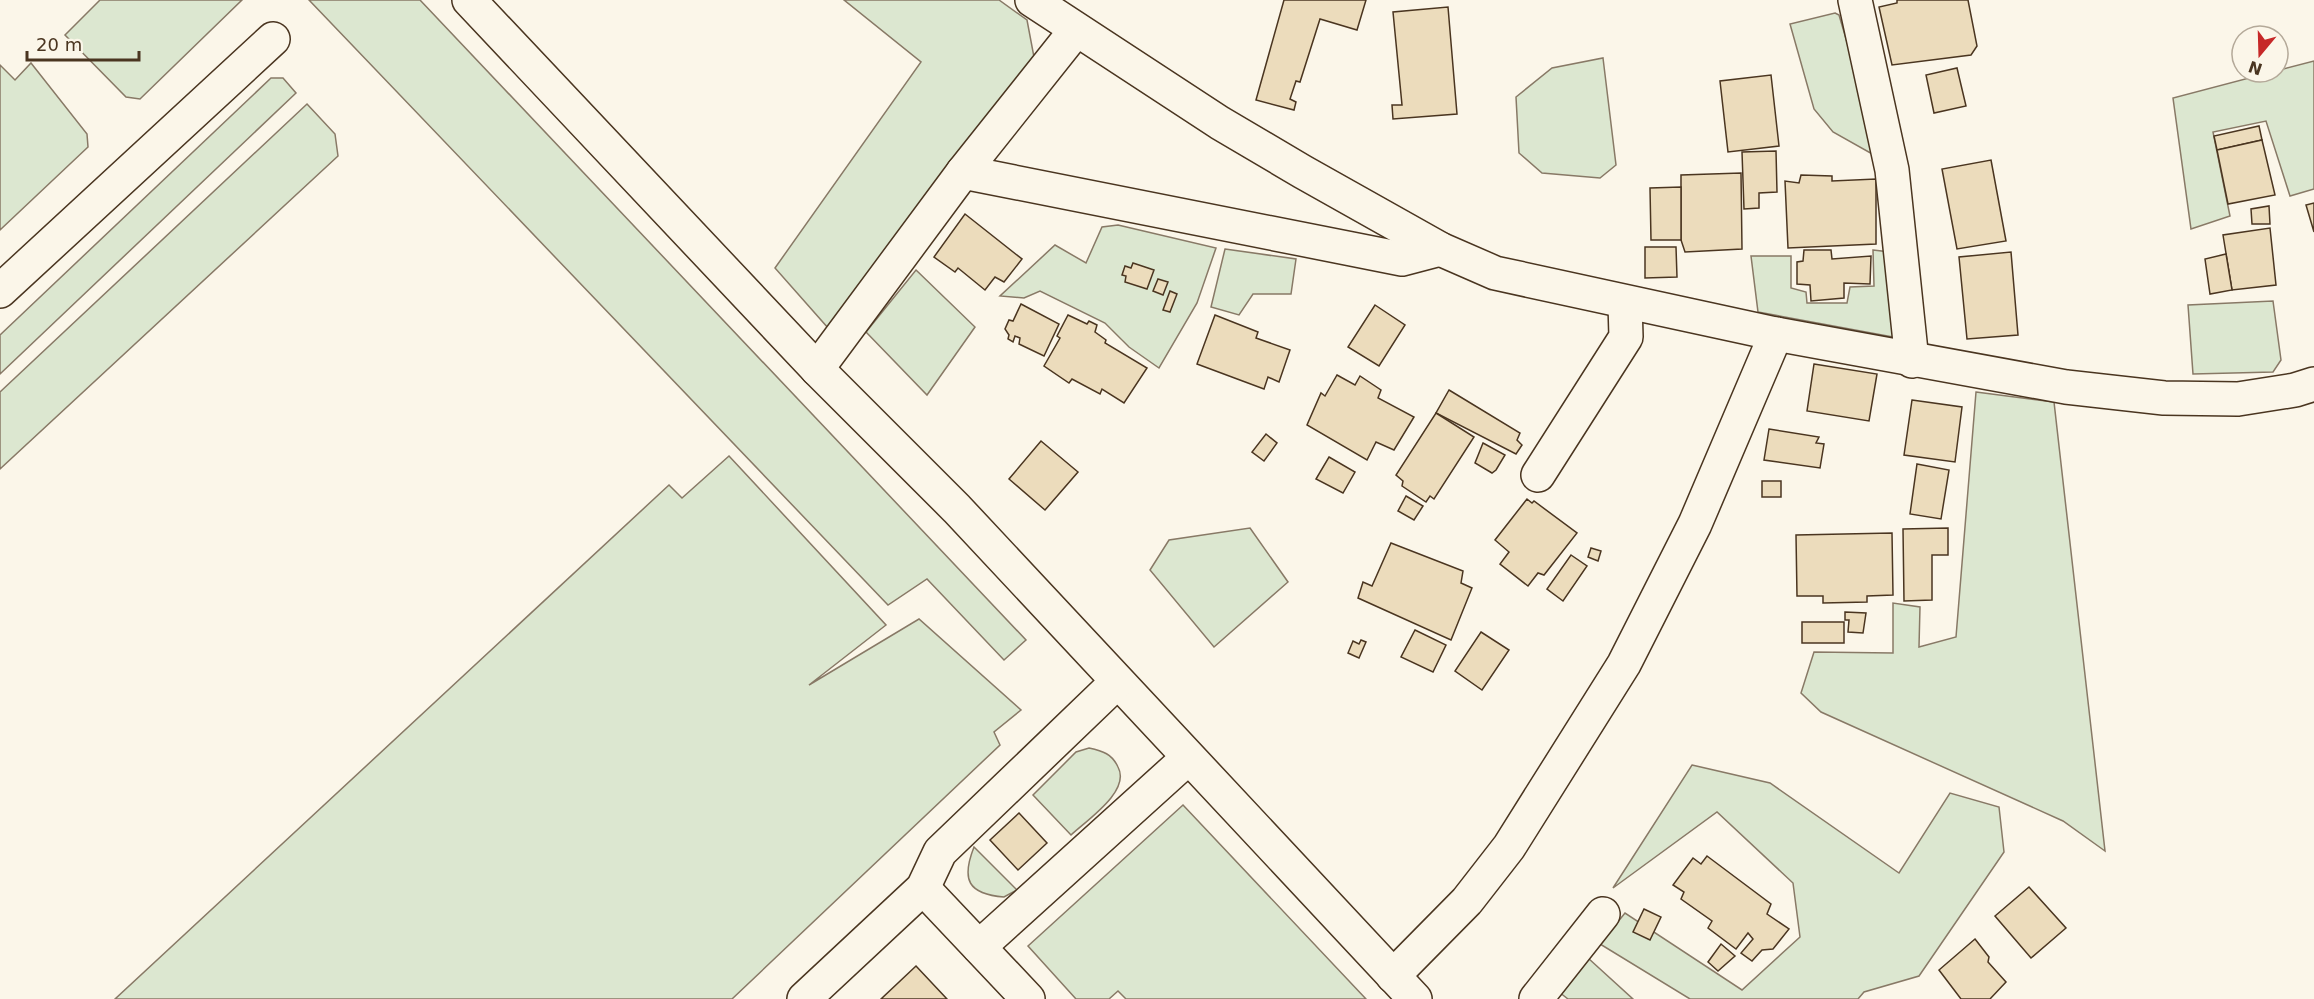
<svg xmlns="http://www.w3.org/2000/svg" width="2314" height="999" font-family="'DejaVu Sans',sans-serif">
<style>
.green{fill:#dce7d0;stroke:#887966;stroke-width:1.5}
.building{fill:#ecdcbc;stroke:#4a3520;stroke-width:1.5}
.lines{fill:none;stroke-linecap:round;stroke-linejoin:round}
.minor-casing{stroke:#4a3520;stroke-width:36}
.minor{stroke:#fbf6e9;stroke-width:33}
</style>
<rect width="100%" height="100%" fill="#fbf6e9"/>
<g class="green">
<path d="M100,0H242L140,99L126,97L65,35Z"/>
<path d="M309,0H420L1026,640L1004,660L927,579L888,605Z"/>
<path d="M844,0H999L1027,20L1034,57L829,329L775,268L921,62Z"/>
<path d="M1835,13L1839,15L1857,76L1874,155L1833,132L1814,109L1790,24Z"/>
<path d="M1603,58L1616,165L1600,178L1542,173L1519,153L1516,97L1552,68Z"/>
<path d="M2314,61V189L2290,196L2266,121L2213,132L2230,216L2191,229L2173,98Z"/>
<path d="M31,63L87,134L88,147L0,230V65L15,80Z"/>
<path d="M271,78H283L296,93L0,374V335Z"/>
<path d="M307,104L335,134L338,156L0,469V392Z"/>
<path d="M1118,225L1216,248L1197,303L1159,368L1129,347L1105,323L1040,291L1024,298L1000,296L1055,245L1086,263L1102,227Z"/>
<path d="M1225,249L1296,259L1291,294H1253L1239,315L1211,307Z"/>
<path d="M1873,250L1890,252L1893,337L1758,312L1751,256H1791V288L1806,292L1807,303H1847L1850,287L1874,286Z"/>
<path d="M916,270L975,327L927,395L866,332Z"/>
<path d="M2273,301L2281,360L2273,372L2193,374L2188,305Z"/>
<path d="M1976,392L2054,402L2105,851L2063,821L1821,712L1801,693L1814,652L1893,653V603L1920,607L1919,647L1956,637Z"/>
<path d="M729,456L886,625L809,685L919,619L1021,710L994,732L1000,745L732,999H115L669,485L682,498Z"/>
<path d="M1250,528L1288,582L1214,647L1150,570L1169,540Z"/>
<path d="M1089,748C1103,751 1112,754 1118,767C1131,791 1087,820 1071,835L1033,795L1076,752Z"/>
<path d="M1692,765L1770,783L1899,873L1950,793L1999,807L2004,852L1919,976L1864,992L1858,999H1690L1600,944L1625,913L1742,990L1800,937L1793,883L1717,812L1613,888Z"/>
<path d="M1183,805L1366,999H1126L1118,991L1109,999H1076L1028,946Z"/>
<path d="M974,847L1017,890L1004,897C968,894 961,880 974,847Z"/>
<path d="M1588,958L1633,999H1568L1559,992Z"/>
</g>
<g class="building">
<path d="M1284,0H1366L1357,30L1320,19L1300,82L1296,81L1290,99L1296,102L1294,110L1256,100Z"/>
<path d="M1897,0H1968L1977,46L1971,55L1892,65L1879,7L1897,3Z"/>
<path d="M1448,7L1457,114L1393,119L1392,105H1402L1393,12Z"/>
<path d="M1957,68L1966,106L1934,113L1926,75Z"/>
<path d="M1771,75L1779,146L1728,152L1720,81Z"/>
<path d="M2259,126L2262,140L2217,150L2214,136Z"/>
<path d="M2262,140L2275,195L2228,204L2217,150Z"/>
<path d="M1776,151L1777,192L1759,193V208L1744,209L1742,152Z"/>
<path d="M1991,160L2006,241L1957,249L1942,169Z"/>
<path d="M1741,173L1742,249L1685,252L1681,240V175Z"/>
<path d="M1801,175L1832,176V181L1876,179V244L1788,248L1785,181L1799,183Z"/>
<path d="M1681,187V240H1651L1650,188Z"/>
<path d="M2314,203V232L2306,205Z"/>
<path d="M2269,206L2270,224H2252L2251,209Z"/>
<path d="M965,214L1022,259L1004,282L995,277L985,290L958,268L955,272L934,257Z"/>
<path d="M2270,228L2276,285L2232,290L2223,235Z"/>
<path d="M1645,247H1676L1677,277L1645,278Z"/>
<path d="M1804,250H1831L1832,259L1871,256L1870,284L1844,283V298L1811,301L1810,285L1797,284V262L1803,261Z"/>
<path d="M2011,252L2018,335L1967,339L1959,257Z"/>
<path d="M2226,254L2232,290L2210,294L2205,259Z"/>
<path d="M1133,263L1154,270L1147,289L1125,282L1126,276L1122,275L1125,266L1131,268Z"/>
<path d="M1158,279L1168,282L1163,295L1153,291Z"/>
<path d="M1170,291L1177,294L1170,312L1163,310Z"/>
<path d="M1021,304L1059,324L1044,356L1019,344L1020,338L1015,336L1013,342L1008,339L1009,335L1005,329L1009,320L1013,321Z"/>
<path d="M1375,305L1405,325L1379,366L1348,347Z"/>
<path d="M1068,315L1087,324L1089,321L1097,325L1095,332L1106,340L1105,343L1147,368L1124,403L1102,389L1100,394L1072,379L1069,383L1044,366L1060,338L1057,336Z"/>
<path d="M1215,315L1258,332L1256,338L1290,350L1279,382L1268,377L1264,389L1197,364Z"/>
<path d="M1814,364L1877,374L1869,421L1807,411Z"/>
<path d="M1337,375L1355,385L1360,376L1381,390L1378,398L1414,417L1394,450L1376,442L1367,460L1307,425L1321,393L1325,396Z"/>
<path d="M1449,390L1520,433L1517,440L1522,445L1516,454L1436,413Z"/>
<path d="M1912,400L1962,407L1955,462L1904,455Z"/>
<path d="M1436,413L1474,437L1434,499L1430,496L1426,502L1402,486L1403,481L1396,475Z"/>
<path d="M1769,429L1819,437L1816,443L1824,444L1820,468L1764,460Z"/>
<path d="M1266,434L1277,443L1264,461L1252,452Z"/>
<path d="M1041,441L1078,472L1045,510L1009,479Z"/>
<path d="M1483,443L1505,455L1496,470L1492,473L1475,463Z"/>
<path d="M1329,457L1355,472L1343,493L1316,479Z"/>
<path d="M1917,464L1949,470L1941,519L1910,514Z"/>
<rect x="1762" y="481" width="19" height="16"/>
<path d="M1406,496L1423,506L1414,520L1398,511Z"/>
<path d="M1527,499L1532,503L1534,501L1577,533L1544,575L1538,573L1528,586L1500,564L1509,552L1495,540Z"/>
<path d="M1948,528V555H1932V600L1904,601L1903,529Z"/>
<path d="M1892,533L1893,595L1867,596V602L1823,603V596H1797L1796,535Z"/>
<path d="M1391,543L1463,571L1461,583L1472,588L1451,640L1358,598L1363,582L1372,586Z"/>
<path d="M1591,548L1601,551L1598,561L1588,557Z"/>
<path d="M1571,555L1587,566L1563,601L1547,589Z"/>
<path d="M1845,612L1866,613L1863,633L1848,632L1849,620H1845Z"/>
<rect x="1802" y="622" width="42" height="21"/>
<path d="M1415,630L1446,645L1433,672L1401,657Z"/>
<path d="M1481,632L1509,650L1482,690L1455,671Z"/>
<path d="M1361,640L1366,642L1359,658L1348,653L1353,641L1359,644Z"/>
<path d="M1019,813L1047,843L1018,870L990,840Z"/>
<path d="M1707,856L1771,904L1767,914L1789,929L1773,949L1762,950L1752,961L1741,953L1753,939L1748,933L1736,949L1708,928L1712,921L1681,899L1684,892L1673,885L1693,858L1701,864Z"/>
<path d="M2029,887L2066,928L2031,958L1995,916Z"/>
<path d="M1644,909L1661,917L1650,940L1633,932Z"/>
<path d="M1975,939L1989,957L1988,962L2006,982L1990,999H1961L1939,970Z"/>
<path d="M1721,944L1735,956L1718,971L1708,962Z"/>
<path d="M916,966L947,999H881Z"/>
</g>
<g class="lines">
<g class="minor-casing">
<g id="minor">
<path d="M469,0L817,369L957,509L1415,999"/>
<path d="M1032,0L1220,123L1303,172L1440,249L1495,273L1776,334L2066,387L2164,398L2238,399L2295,390L2314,384"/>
<path d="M1855,0L1892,170L1912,361"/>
<path d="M963,172L1402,259L1440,249"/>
<path d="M0,291L273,39"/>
<path d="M817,369L963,172L1076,30"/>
<path d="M1538,475L1626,337L1625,303"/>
<path d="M923,888L1028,999"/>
<path d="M979,947L1188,758"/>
<path d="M1393,976L1467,901L1509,847L1624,664L1695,524L1776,334"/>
<path d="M804,999L923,888L940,852L1117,682"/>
<path d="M1536,999L1603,914"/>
</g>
</g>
<use href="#minor" class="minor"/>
</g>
<g transform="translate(2260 54) rotate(199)"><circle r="28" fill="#fbf6e9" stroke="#b4a999" stroke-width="1.5"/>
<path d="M0-4.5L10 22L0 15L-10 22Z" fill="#c62828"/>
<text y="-9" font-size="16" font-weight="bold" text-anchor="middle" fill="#4a3520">N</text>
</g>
<path d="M27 51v9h112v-9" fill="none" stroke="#4a3520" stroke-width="3"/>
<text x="36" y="51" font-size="18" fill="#4a3520" stroke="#fbf6e9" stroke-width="4.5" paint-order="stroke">20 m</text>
</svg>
